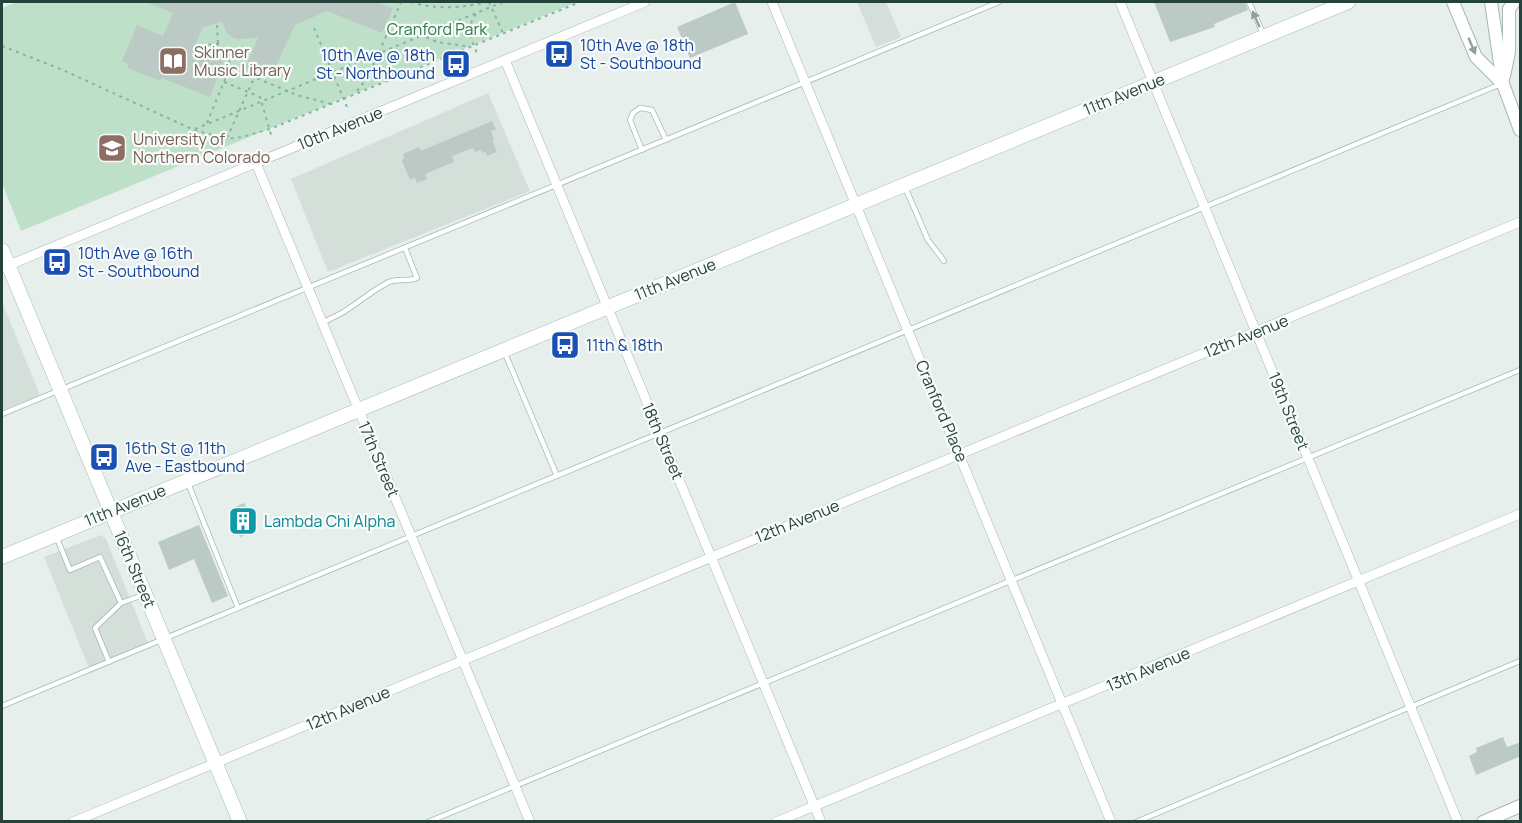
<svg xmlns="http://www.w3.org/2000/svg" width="1522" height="823" font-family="Manrope,sans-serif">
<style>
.built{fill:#d4dfda}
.green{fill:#bfe0c8}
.building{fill:#bbcac4}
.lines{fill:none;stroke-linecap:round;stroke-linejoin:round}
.service-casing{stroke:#a8b8b2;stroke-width:6}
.minor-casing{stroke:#a8b8b2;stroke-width:10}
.tertiary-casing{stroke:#a8b8b2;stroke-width:14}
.secondary-casing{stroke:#a4bbb3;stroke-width:15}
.path{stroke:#86b3a5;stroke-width:2;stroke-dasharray:3 4.5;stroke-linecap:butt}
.service{stroke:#fff;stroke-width:4.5}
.minor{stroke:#fff;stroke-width:9}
.tertiary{stroke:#fff;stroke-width:12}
.secondary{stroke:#fff;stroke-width:14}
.oneway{fill:#92a09c}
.labels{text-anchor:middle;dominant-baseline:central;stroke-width:4.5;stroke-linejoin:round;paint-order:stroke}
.park-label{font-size:16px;fill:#2d7a4b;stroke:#f7fbf9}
.transit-label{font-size:16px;fill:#164399;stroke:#f7fbf9;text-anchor:start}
.education-label{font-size:16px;fill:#785e54;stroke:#f7fbf9;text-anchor:start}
.street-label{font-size:16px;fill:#24423a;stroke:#f7fbf9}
.culture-label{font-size:16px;fill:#0d838f;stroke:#f7fbf9;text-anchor:start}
</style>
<rect width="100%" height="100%" fill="#e6efeb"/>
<g class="built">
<path d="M857,2H886L901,37L876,47Z"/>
<path d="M488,93L530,191L328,272L291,179Z"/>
<path d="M2,302L40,395L2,410Z"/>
<path d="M101,535L106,539L150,648L91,673L44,557Z"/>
</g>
<path class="green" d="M17,2H577L21,231L2,183V8Z"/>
<g class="building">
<path d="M145,2H377L393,8L382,33L327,11L295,25L270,79L245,68L258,38L237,39L232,37L227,33L222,22L203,27L194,48L224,61L210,97L162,78L161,81L127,68L128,64L122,61L137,25L163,36L173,13Z"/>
<path d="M735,2L748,34L690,58L677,27Z"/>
<path d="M1154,2H1245L1248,10L1214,24L1215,27L1170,42Z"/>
<path d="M492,121L496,129L491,131L494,139L492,140L497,152L487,156L485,152L482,153L481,150L475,152L473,148L452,156L454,162L425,174L427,179L417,183L415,178L410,180L402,161L404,158L403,154L419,147L420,150H423Z"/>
<path d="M244,503L254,523L251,524L254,532L240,537L231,520L234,519L230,509Z"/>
<path d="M199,525L228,596L212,603L194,559L169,570L158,542Z"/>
<path d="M1503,737L1507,747L1521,742V756L1476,775L1469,756L1477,752L1476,748Z"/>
</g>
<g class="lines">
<g class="service-casing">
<g id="service">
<path d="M1249,2L1264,36"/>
<path d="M642,150L630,120L633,113L640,108L652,110L666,140"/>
<path d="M905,187L928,240L944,261"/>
<path d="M322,323C331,318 340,315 348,309C362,300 373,290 389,282C398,278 408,282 417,278L405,248"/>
<path d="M504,351L557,476"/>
<path d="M2,414L999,2"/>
<path d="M188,483L238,608"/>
<path d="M56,536L70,570L100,557L121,603"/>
<path d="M109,662L95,628L121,603L143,595"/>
<path d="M2,706L1501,84"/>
<path d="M428,822L1520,370"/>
<path d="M1136,822L1520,661"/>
</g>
</g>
<g class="minor-casing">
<g id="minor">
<path d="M772,2L1111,822"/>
<path d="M1120,2L1458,822"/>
<path d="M505,60L821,822"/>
<path d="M256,163L530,822"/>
<path d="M2,268L645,2"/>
<path d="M73,822L1520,222"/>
<path d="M776,822L1520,514"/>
</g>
</g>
<g class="tertiary-casing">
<g id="tertiary">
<path d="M1453,2L1476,57L1503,84"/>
<path d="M1491,2L1503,84L1520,130"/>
<path d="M1504,76L1509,52V9L1514,2"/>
<path d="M1483,822L1520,806"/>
</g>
</g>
<g class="secondary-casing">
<g id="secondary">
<path d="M2,250L240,822"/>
<path d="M2,557L1348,2"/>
</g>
</g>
<g class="path">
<path d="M411,2C436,10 462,8 487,2"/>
<path d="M489,2L503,33"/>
<path d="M476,14C466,26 471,40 477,53"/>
<path d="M392,22L437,42L465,46"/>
<path d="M217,25L218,44"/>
<path d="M314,28L347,107"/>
<path d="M2,46L63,70L194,130L227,139L242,137L270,129L580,2"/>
<path d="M203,49L206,45L218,44L228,55L230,67"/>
<path d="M224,82L260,97L272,138"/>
<path d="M357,91L368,77L401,2"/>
<path d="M207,123L230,67L297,95L331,104"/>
<path d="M195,129L503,2"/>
<path d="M227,138L254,78"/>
</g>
<use href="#service" class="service"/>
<use href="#minor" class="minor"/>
<use href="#tertiary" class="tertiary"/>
<use href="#secondary" class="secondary"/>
</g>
<defs><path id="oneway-solid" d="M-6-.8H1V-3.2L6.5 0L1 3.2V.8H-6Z" transform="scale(1.5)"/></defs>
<g class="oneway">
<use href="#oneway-solid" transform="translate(1256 19) rotate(-114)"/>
<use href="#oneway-solid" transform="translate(1472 46) rotate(67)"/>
</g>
<defs>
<g id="bus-square" transform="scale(1.5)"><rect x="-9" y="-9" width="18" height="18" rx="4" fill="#1a4fb4" stroke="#f7fbf9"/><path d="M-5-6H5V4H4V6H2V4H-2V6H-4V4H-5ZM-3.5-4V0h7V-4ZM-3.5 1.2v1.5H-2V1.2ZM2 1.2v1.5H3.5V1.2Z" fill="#fff"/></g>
<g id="library-square" transform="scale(1.5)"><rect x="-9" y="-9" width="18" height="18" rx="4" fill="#8d6e63" stroke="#f7fbf9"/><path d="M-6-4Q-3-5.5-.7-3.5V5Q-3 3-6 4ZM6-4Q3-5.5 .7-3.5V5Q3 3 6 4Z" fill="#fff"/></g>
<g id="university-square" transform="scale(1.5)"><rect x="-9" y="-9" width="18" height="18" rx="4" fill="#8d6e63" stroke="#f7fbf9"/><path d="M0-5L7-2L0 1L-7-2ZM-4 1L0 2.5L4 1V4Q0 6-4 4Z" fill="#fff"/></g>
<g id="building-square" transform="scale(1.5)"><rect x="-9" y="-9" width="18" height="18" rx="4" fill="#0f9aa8" stroke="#f7fbf9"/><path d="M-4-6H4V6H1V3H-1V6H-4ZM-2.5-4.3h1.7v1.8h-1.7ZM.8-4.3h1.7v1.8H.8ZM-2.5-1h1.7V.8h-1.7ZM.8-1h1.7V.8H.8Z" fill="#fff"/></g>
</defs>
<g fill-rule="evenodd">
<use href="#bus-square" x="559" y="54"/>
<use href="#library-square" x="173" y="61"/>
<use href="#bus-square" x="456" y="64"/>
<use href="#university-square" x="112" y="148"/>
<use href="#bus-square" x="57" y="262"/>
<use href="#bus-square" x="565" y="345"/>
<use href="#bus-square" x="104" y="457"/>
<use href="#building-square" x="243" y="521"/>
</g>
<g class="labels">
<g class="park-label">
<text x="437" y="29">Cranford Park</text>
</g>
<g class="transit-label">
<text x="580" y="45">10th Ave @ 18th<tspan x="580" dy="18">St - Southbound</tspan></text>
<text x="435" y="55" text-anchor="end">10th Ave @ 18th<tspan x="435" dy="18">St - Northbound</tspan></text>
<text x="78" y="253">10th Ave @ 16th<tspan x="78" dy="18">St - Southbound</tspan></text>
<text x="586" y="345">11th &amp; 18th</text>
<text x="125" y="448">16th St @ 11th<tspan x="125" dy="18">Ave - Eastbound</tspan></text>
</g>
<g class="education-label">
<text x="194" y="52">Skinner<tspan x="194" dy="18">Music Library</tspan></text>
<text x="133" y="139">University of<tspan x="133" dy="18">Northern Colorado</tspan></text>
</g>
<g class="street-label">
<text transform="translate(1124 94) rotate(-22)">11th Avenue</text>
<text transform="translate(340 128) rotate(-22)">10th Avenue</text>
<text transform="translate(675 279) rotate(-22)">11th Avenue</text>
<text transform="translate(1246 336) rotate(-22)">12th Avenue</text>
<text transform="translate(942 411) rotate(67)">Cranford Place</text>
<text transform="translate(1289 411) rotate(68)">19th Street</text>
<text transform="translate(663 441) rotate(67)">18th Street</text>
<text transform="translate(379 459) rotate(67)">17th Street</text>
<text transform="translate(125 505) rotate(-22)">11th Avenue</text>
<text transform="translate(797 521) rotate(-22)">12th Avenue</text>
<text transform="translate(135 569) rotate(67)">16th Street</text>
<text transform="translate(1148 669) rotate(-23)">13th Avenue</text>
<text transform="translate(348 708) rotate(-23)">12th Avenue</text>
</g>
<g class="culture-label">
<text x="264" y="521">Lambda Chi Alpha</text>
</g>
</g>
<rect width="1522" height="823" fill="none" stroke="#24423a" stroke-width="6"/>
</svg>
